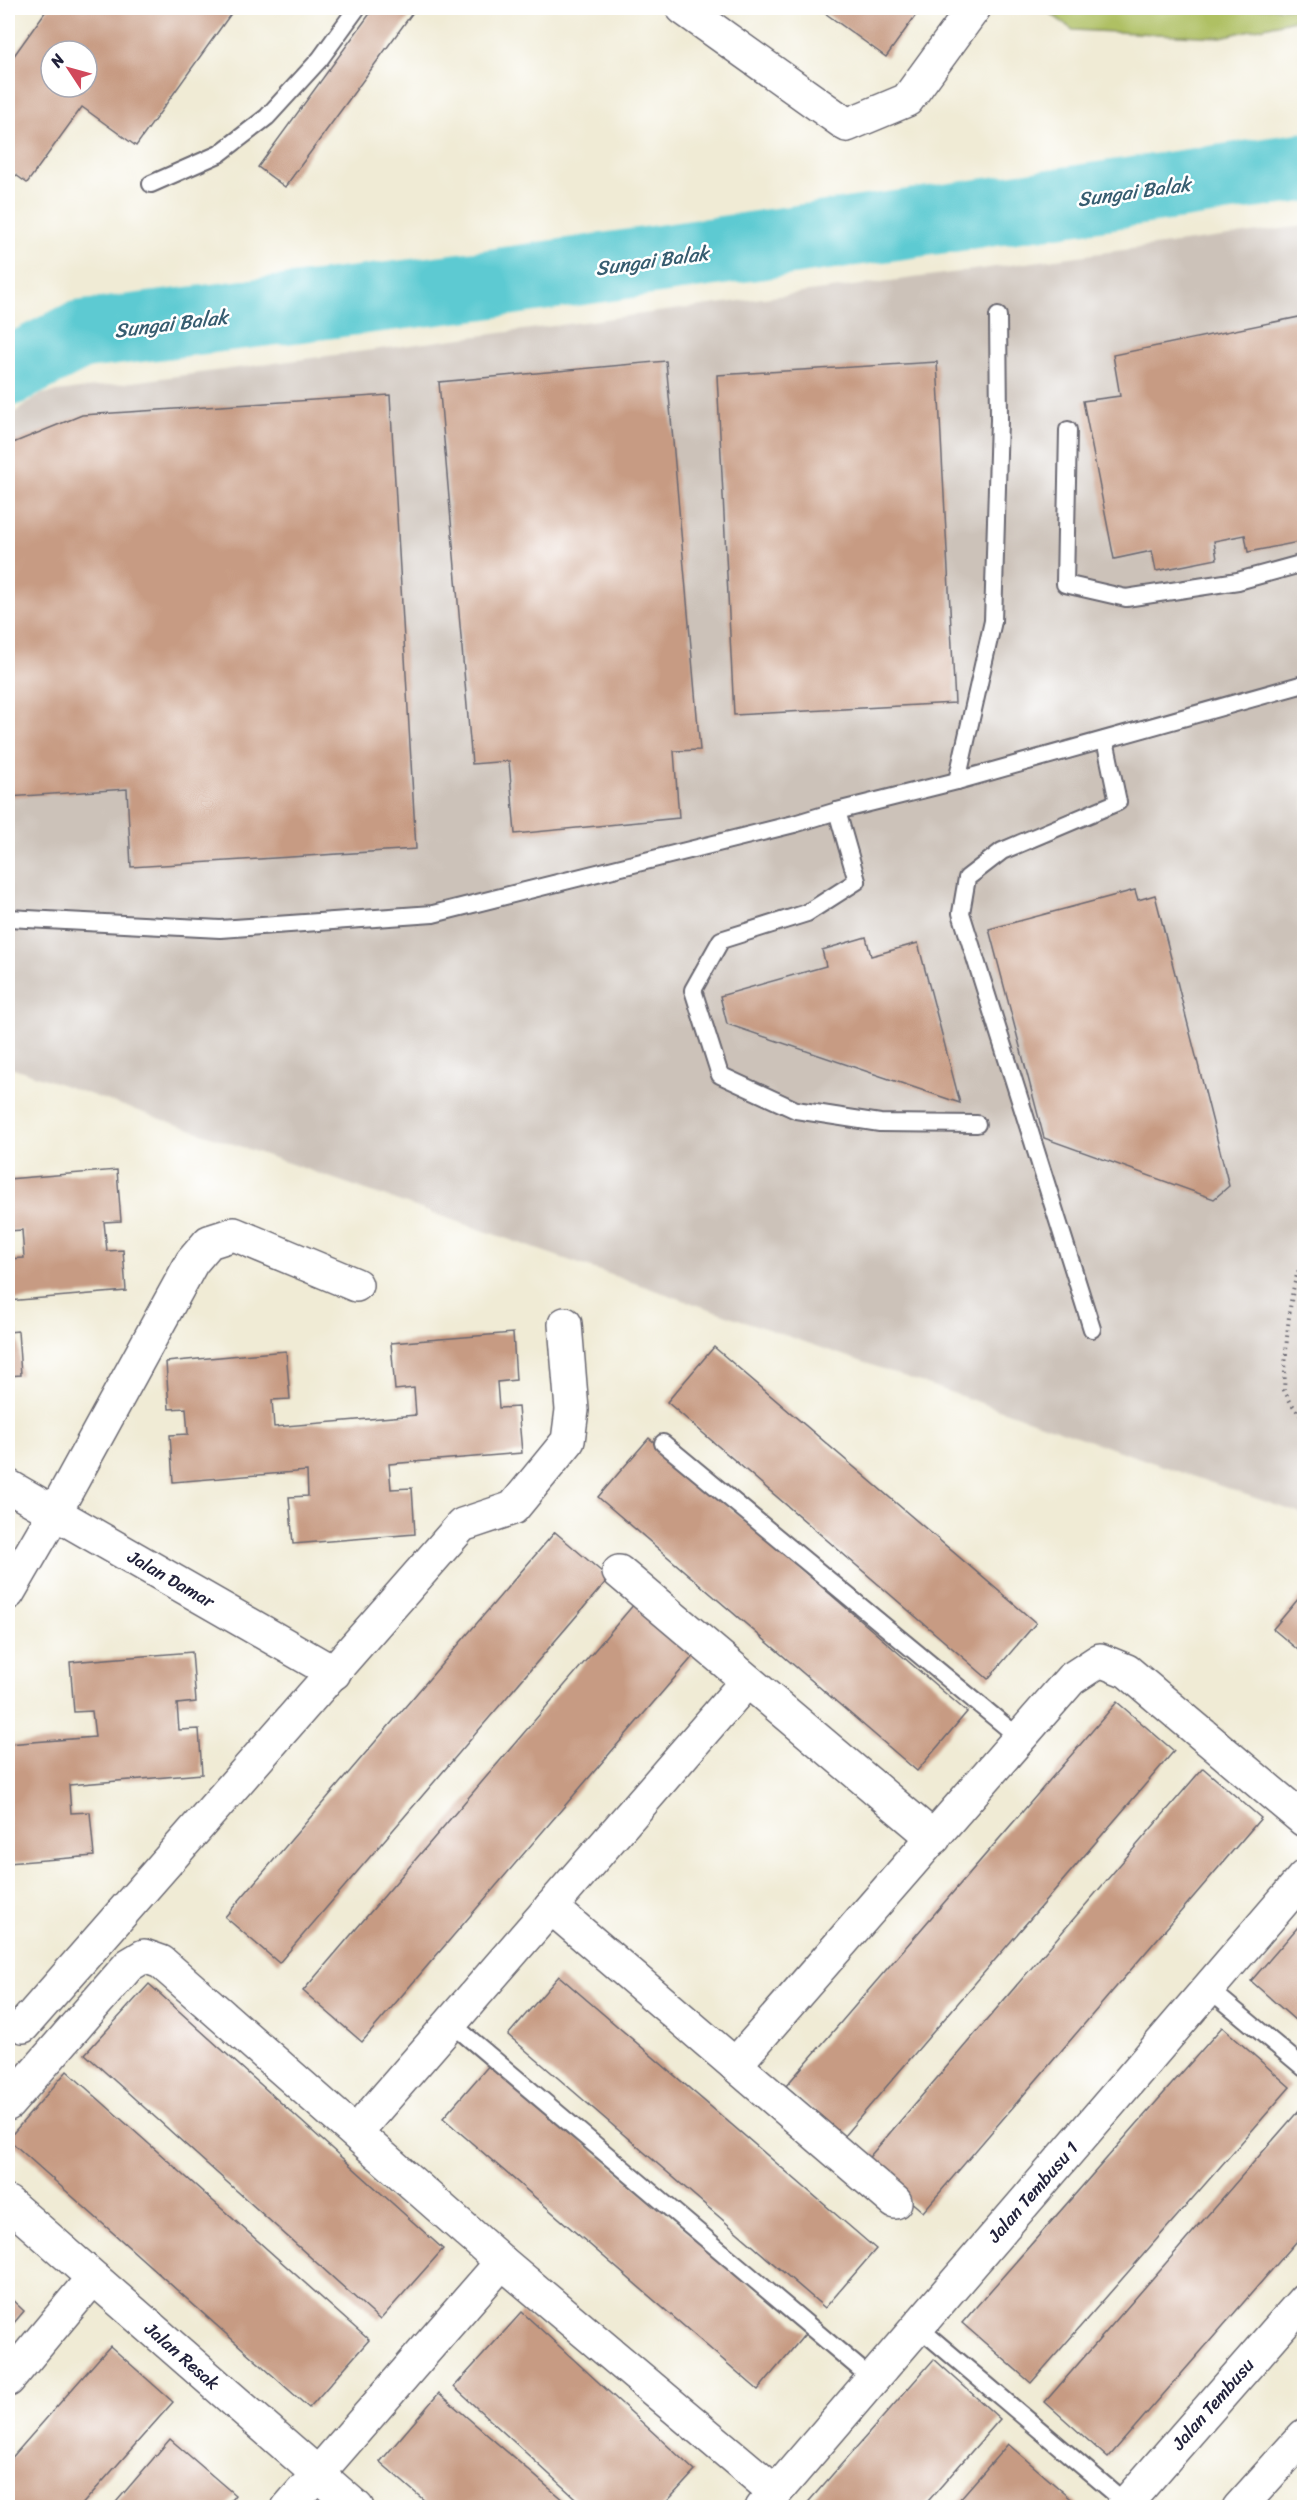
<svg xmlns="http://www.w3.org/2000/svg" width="1312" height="2515" font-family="Sriracha,sans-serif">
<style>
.industrial{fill:#ccc2b9}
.green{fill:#afc064;stroke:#687150;stroke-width:1.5}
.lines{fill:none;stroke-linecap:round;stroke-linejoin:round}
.river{stroke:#5dcad2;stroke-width:69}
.building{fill:#c79b83;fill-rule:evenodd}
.lane-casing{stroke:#6a6871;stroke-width:20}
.street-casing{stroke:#6a6871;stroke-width:36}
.path{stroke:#6a6871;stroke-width:4;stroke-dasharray:1.5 4.5;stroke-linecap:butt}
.lane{stroke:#fff;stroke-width:16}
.street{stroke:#fff;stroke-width:33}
.labels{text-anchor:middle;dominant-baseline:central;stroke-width:5;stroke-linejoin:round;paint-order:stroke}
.street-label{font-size:18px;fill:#22223b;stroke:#fff}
.water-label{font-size:20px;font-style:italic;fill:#375d70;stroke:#fff}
</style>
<rect width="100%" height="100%" fill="#fff"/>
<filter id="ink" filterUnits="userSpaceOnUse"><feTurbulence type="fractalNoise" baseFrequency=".0167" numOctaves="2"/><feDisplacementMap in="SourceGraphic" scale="12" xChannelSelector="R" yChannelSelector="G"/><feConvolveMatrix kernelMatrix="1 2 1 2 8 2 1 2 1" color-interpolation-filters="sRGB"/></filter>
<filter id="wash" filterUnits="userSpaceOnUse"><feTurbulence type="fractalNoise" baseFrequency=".008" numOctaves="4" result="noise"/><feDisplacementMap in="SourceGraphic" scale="24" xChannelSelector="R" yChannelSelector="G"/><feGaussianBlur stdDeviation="1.35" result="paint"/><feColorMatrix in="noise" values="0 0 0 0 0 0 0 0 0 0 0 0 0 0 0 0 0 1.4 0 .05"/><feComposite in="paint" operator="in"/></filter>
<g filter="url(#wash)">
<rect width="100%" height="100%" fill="#f0ebd5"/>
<path class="industrial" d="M1304,226V1515L8,1066V417L42,394Z"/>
<path class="green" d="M1043,8H1303L1294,20L1221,37L1073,30Z"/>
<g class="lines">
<path class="river" d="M8,372L80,335L481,285L1304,167"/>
</g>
<g id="blocks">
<g class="building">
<path d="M48,8H235L136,146L82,107L27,183L9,170L8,172V64ZM51,51H87V87H51Z"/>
<path d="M374,8H416L285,187L258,167Z"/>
<path d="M818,8H921L886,57Z"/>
<path d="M1304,316V541L1248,552L1245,535L1214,541L1217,559L1156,571L1152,551L1114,559L1083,401L1120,396L1113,355Z"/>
<path d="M666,361L700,750L674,751L679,818L515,834L509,761L472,764L439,382Z"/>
<path d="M937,362L955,703L734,715L717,375Z"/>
<path d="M390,395L416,849L131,867L127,789L8,797V445L82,415Z"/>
<path d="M1135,890L1138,900L1155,895L1229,1186L1214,1199L1044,1138L989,929Z"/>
<path d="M866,937L871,956L918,943L960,1103L727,1024L720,996L826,966L822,950Z"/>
<path d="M117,1170L121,1221L104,1222L107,1251L123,1250L126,1291L8,1301V1259L24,1258L22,1230L8,1231V1179Z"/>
<path d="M18,1331L21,1375L8,1376V1332Z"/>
<path d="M513,1333L516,1380L497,1382L499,1408L518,1407L522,1453L389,1464L391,1489L412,1488L415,1534L293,1544L289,1497L308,1496L307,1471L173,1482L170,1435L188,1434L186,1408L169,1409L166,1362L286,1351L290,1399L272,1400L274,1427L416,1415L414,1388L395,1390L391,1343Z"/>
<path d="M714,1347L1036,1623L988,1679L667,1402Z"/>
<path d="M649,1438L967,1712L917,1771L598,1497Z"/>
<path d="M555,1532L609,1578L279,1963L225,1917Z"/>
<path d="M1304,1592V1655L1273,1629Z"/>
<path d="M635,1603L695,1654L362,2042L303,1991Z"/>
<path d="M192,1652L196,1702L177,1704L179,1730L199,1729L202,1774L69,1785L71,1813L90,1812L94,1856L8,1863V1744L95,1737L92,1711L74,1712L70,1662Z"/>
<path d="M1117,1702L1174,1751L844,2136L786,2086Z"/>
<path d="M1203,1768L1261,1818L923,2212L865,2162Z"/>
<path d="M1304,1920V2028L1251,1981Z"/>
<path d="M559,1976L876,2249L825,2308L508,2035Z"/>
<path d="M149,1984L443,2249L380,2320L85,2054Z"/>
<path d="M1222,2027L1290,2087L1031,2383L962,2323Z"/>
<path d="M491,2063L806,2333L758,2390L443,2118Z"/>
<path d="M67,2071L369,2340L309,2408L8,2139Z"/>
<path d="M1300,2109L1304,2113V2233L1108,2458L1045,2402Z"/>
<path d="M8,2296L24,2311L8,2330Z"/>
<path d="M522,2312L695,2471L661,2508H586L454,2387Z"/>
<path d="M110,2346L173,2402L79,2508H8V2462Z"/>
<path d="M934,2359L1000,2419L922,2508H803Z"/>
<path d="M439,2393L572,2508H433L380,2462Z"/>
<path d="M170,2439L235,2495L225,2508H111Z"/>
<path d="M1008,2444L1078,2505L1076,2508H952Z"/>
</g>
</g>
</g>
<g filter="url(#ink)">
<use href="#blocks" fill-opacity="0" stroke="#6a6871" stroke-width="1.5"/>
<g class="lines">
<g class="lane-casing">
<g id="lane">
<path d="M151,184L219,154L267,117L320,59L357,8"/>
<path d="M1068,430L1065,584L1126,598L1238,581L1304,563"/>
<path d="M957,781L993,621L999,420L998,316"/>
<path d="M837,811L857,881L807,913L721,940L693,990L720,1075L796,1110L880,1123L977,1124"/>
<path d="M8,918L220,929L433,914L794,824L837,811L957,781L1304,684"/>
<path d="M1092,1329L961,913L967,878L1002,851L1118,802L1105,740"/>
<path d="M663,1443L1021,1739"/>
<path d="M1208,1988L1304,2068"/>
<path d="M451,2023L872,2379"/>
<path d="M917,2326L1126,2503"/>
</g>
</g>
<g class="street-casing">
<g id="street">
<path d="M683,8L847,125L907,100L974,8"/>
<path d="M8,1486L334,1673"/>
<path d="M619,1572L934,1838"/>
<path d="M8,1593L55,1512L192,1262L209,1242L234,1234L356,1285"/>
<path d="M551,1907L895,2202"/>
<path d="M23,2026L462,1525L513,1508L568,1441L572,1410L565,1324"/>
<path d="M735,2065L1071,1679L1100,1660L1127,1671L1304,1820"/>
<path d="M8,2104L129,1965L144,1956L161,1962L502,2262L775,2492"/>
<path d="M356,2132L747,1681"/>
<path d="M8,2203L357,2508"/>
<path d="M8,2380L93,2278"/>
<path d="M288,2508L502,2262"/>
<path d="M762,2508L1304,1877"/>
<path d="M1122,2508L1304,2300"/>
<path d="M1239,2508L1304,2436"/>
</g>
</g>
<path class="path" d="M1304,1260C1287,1284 1286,1358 1284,1390L1291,1403L1304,1420"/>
<use href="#lane" class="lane"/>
<use href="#street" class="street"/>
</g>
</g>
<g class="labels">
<g class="street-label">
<text transform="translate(171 1579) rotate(30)">Jalan Damar</text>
<text transform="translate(1033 2192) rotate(-49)">Jalan Tembusu 1</text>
<text transform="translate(182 2356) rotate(41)">Jalan Resak</text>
<text transform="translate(1213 2404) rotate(-49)">Jalan Tembusu</text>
</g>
<g class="water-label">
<text transform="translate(1134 192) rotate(-8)">Sungai Balak</text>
<text transform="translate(652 261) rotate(-8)">Sungai Balak</text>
<text transform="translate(171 324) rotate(-7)">Sungai Balak</text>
</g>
</g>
<rect width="1312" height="2515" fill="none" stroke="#fff" stroke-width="30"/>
<g transform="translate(69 69) rotate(306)"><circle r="28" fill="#ffffff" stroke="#a7a7b1" stroke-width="1.5"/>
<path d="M0-4.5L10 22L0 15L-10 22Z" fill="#d1495b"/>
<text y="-9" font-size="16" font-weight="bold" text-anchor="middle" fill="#22223b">N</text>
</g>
</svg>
